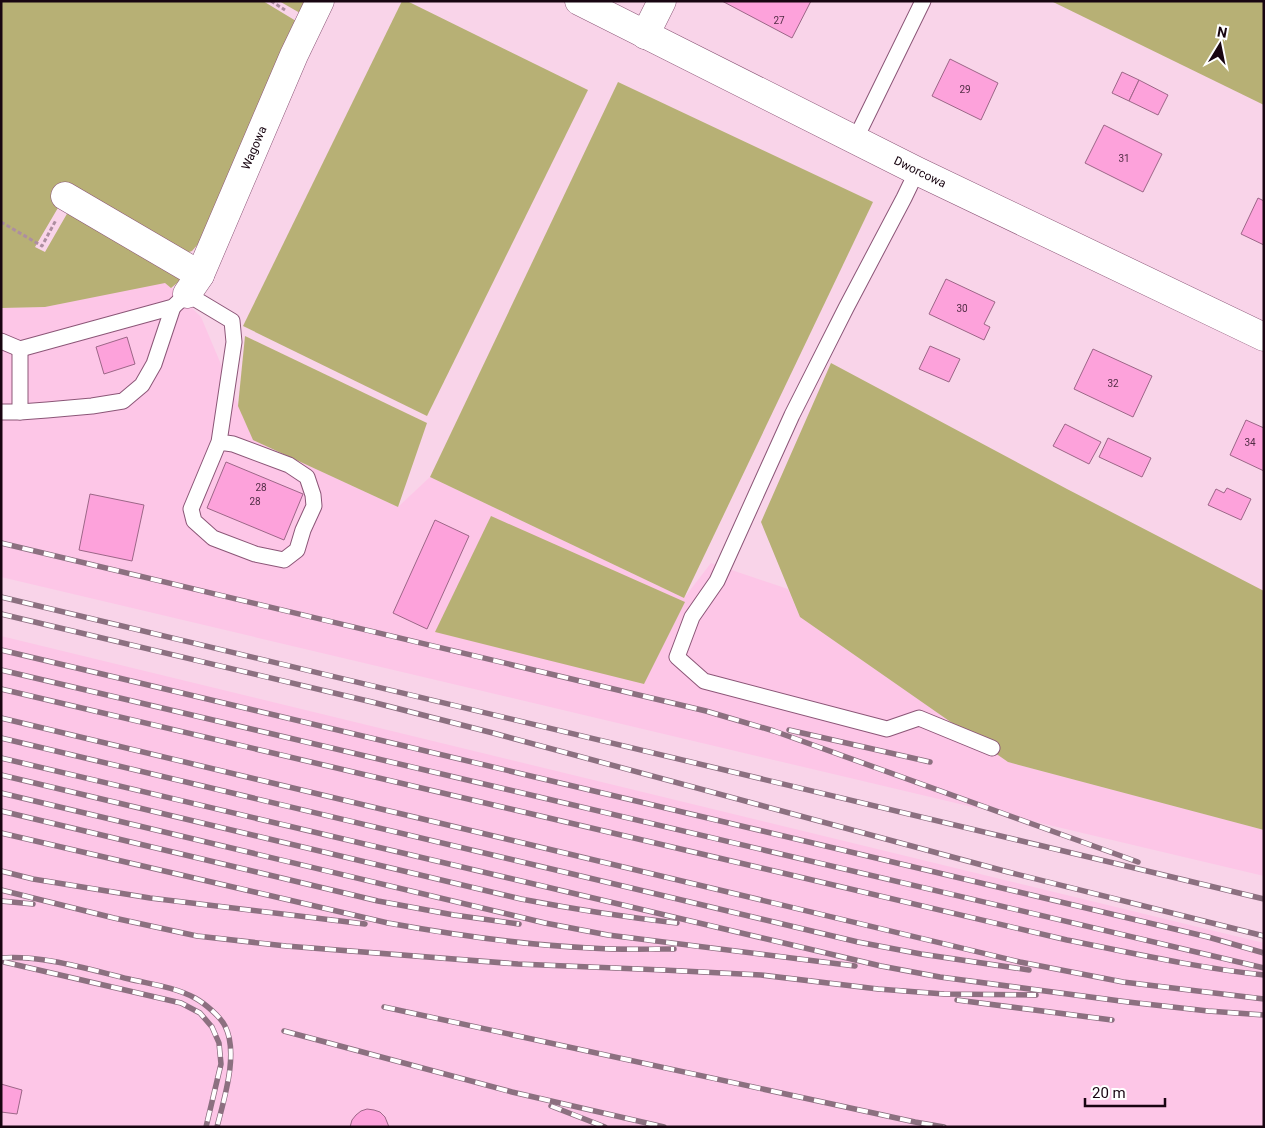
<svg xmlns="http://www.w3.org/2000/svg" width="1265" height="1128" font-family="Roboto,sans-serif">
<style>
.built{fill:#fdc6e7}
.green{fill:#b7b075}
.building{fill:#fda2db;stroke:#9c6687}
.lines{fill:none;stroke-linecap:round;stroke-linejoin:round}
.lane-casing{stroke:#8b5677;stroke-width:17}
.street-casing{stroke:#8b5677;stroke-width:29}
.secondary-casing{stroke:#8b5677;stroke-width:29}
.path{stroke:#ad8ea0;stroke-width:3;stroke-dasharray:4 2.5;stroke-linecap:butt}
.lane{stroke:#fff;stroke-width:15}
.street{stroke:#fff;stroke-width:28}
.secondary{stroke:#fff;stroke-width:28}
.rail-casing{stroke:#8c7080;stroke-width:5.5}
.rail{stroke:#fff;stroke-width:4;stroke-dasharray:11;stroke-linecap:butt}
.labels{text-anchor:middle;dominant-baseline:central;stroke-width:4;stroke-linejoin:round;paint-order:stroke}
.number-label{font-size:10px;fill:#512c44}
.street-label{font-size:12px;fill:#180511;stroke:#fff}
</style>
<rect width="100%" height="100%" fill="#f9d4e9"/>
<g class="built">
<path d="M166,282L201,317L253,440L398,507L430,477L684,598L711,563L788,589L800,617L1008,762L1264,830V876L1,577V308L45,307Z"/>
<path d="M1,636L1264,943V1127H1Z"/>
</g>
<g class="green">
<path d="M1,1H263L296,21L199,243L192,251L186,253L69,189L35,247L45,252L68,212L182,279L171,288L165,283L45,307L1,308Z"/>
<path d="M279,1H305L300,13Z"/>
<path d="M402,1H407L588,90L427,416L243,326Z"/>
<path d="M1051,1H1264V105Z"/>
<path d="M618,82L873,202L684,598L430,477Z"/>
<path d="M245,336L427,423L398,507L253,440L238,406Z"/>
<path d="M831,363L1067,489L1264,591V830L1008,762L800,617L761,522Z"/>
<path d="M491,516L685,602L644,684L435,632Z"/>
</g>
<g class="building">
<path d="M722,1H811L792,38Z"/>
<path d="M950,59L998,83L981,120L932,96Z"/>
<path d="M1122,72L1139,80L1129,101L1112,93Z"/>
<path d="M1139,80L1168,95L1158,115L1129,101Z"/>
<path d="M1104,125L1162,154L1143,192L1085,163Z"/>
<path d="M1258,198L1264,201V245L1241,234Z"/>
<path d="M946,279L995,302L984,324L990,327L984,340L929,314Z"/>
<path d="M127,337L135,364L104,374L96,347Z"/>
<path d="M930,346L960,359L949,382L919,369Z"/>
<path d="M1093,349L1152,376L1133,417L1074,389Z"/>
<path d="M1246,420L1264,428V471L1230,455Z"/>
<path d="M1065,424L1101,442L1089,464L1053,446Z"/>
<path d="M1108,438L1151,458L1142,477L1099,457Z"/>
<path d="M226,462L303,494L284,540L207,508Z"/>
<path d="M1227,488L1251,499L1241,520L1208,505L1216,489L1224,493Z"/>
<path d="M90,494L144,505L132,561L79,550Z"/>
<path d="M435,520L469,536L427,629L393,613Z"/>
<path d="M1,1084L22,1090L17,1114L1,1112Z"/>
<path d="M367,1109L374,1110L380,1112L385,1117L389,1127H350L352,1120L356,1115L361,1111Z"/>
</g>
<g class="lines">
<g class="lane-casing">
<g id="lane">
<path d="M855,140L923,1"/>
<path d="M917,171L904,198L846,308L792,415L717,581L692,617L677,657L704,681L887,729L919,718L992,748"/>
<path d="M1,341L20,349L173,307L187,294L232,321L234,342L219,442L191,509L194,521L213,538L255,554L284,560L297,550L303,530L314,506L313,495L307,477L289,465L233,444L219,442"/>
<path d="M1,412H20L47,410L92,406L123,401L142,385L154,364L173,307"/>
<path d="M20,412V349"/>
</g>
</g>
<g class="street-casing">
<g id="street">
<path d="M645,35L662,1"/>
<path d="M65,196L200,275"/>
<path d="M187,294L200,275L294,55L320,1"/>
</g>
</g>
<g class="secondary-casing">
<path id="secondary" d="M579,1L917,171L1264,337"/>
</g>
<g class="path">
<path d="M271,1L285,10"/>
<path d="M1,222L42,246L56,220"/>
</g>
<use href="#lane" class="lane"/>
<use href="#street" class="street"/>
<use href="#secondary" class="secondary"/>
<g class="rail-casing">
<g id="rail">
<path d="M1,543L706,711L774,731L1138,862"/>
<path d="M1,597L1264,899"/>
<path d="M1,614L372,702L493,733L1008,872L1264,936"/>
<path d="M1,650L1208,937L1264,953"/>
<path d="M1,670L1264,968"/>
<path d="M1,689L1067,940C1132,953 1198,968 1264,975"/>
<path d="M1,718L1020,962L1123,982L1264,999"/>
<path d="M789,730L930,762"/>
<path d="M1,738L858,942L921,954L1029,970"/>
<path d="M1,758L881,966L940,977L1128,1002L1208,1011L1264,1015"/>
<path d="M1,775L521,899C573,909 624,917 677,923"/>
<path d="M1,793L545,923L608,935L855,966"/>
<path d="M1,811L378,901L454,915L519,924"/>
<path d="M1,833L388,923C455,935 522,945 590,948C618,950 646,949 674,949"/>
<path d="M1,871L33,879L150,898L365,924"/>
<path d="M1,890L114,918L197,936L286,946L518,964L663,970L761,975L878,989L944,994L1036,995"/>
<path d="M1,901L33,904"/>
<path d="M1,958C44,955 87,969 129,979C150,984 175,987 195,998C204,1003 220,1016 225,1026C239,1053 224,1099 217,1127"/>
<path d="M4,962L181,1003L200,1013L212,1027L219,1043L221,1064L206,1127"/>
<path d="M957,1000L1112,1020"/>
<path d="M384,1007L915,1122L944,1127"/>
<path d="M284,1031L512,1092L664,1127"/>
<path d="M551,1106L605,1127"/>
</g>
</g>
<use href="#rail" class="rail"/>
</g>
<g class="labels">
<g class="number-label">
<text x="779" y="20">27</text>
<text x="965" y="89">29</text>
<text x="1124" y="158">31</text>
<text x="962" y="308">30</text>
<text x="1113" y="383">32</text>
<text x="1250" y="442">34</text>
<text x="261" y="487">28</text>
<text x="255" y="501">28</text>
</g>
<g class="street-label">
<text transform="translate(254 148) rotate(-67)">Wagowa</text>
<text transform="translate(920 172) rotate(26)">Dworcowa</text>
</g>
</g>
<rect width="1265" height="1128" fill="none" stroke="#180511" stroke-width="5"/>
<g transform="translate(1220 45) rotate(10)" stroke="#ffffff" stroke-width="4" paint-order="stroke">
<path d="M0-4L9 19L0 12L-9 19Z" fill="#180511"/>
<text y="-8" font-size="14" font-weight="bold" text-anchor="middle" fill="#180511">N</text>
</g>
<path d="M1085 1098v8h80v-8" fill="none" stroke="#180511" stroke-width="2.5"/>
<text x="1092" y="1098" font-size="15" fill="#180511" stroke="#ffffff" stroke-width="4" paint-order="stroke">20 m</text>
</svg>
